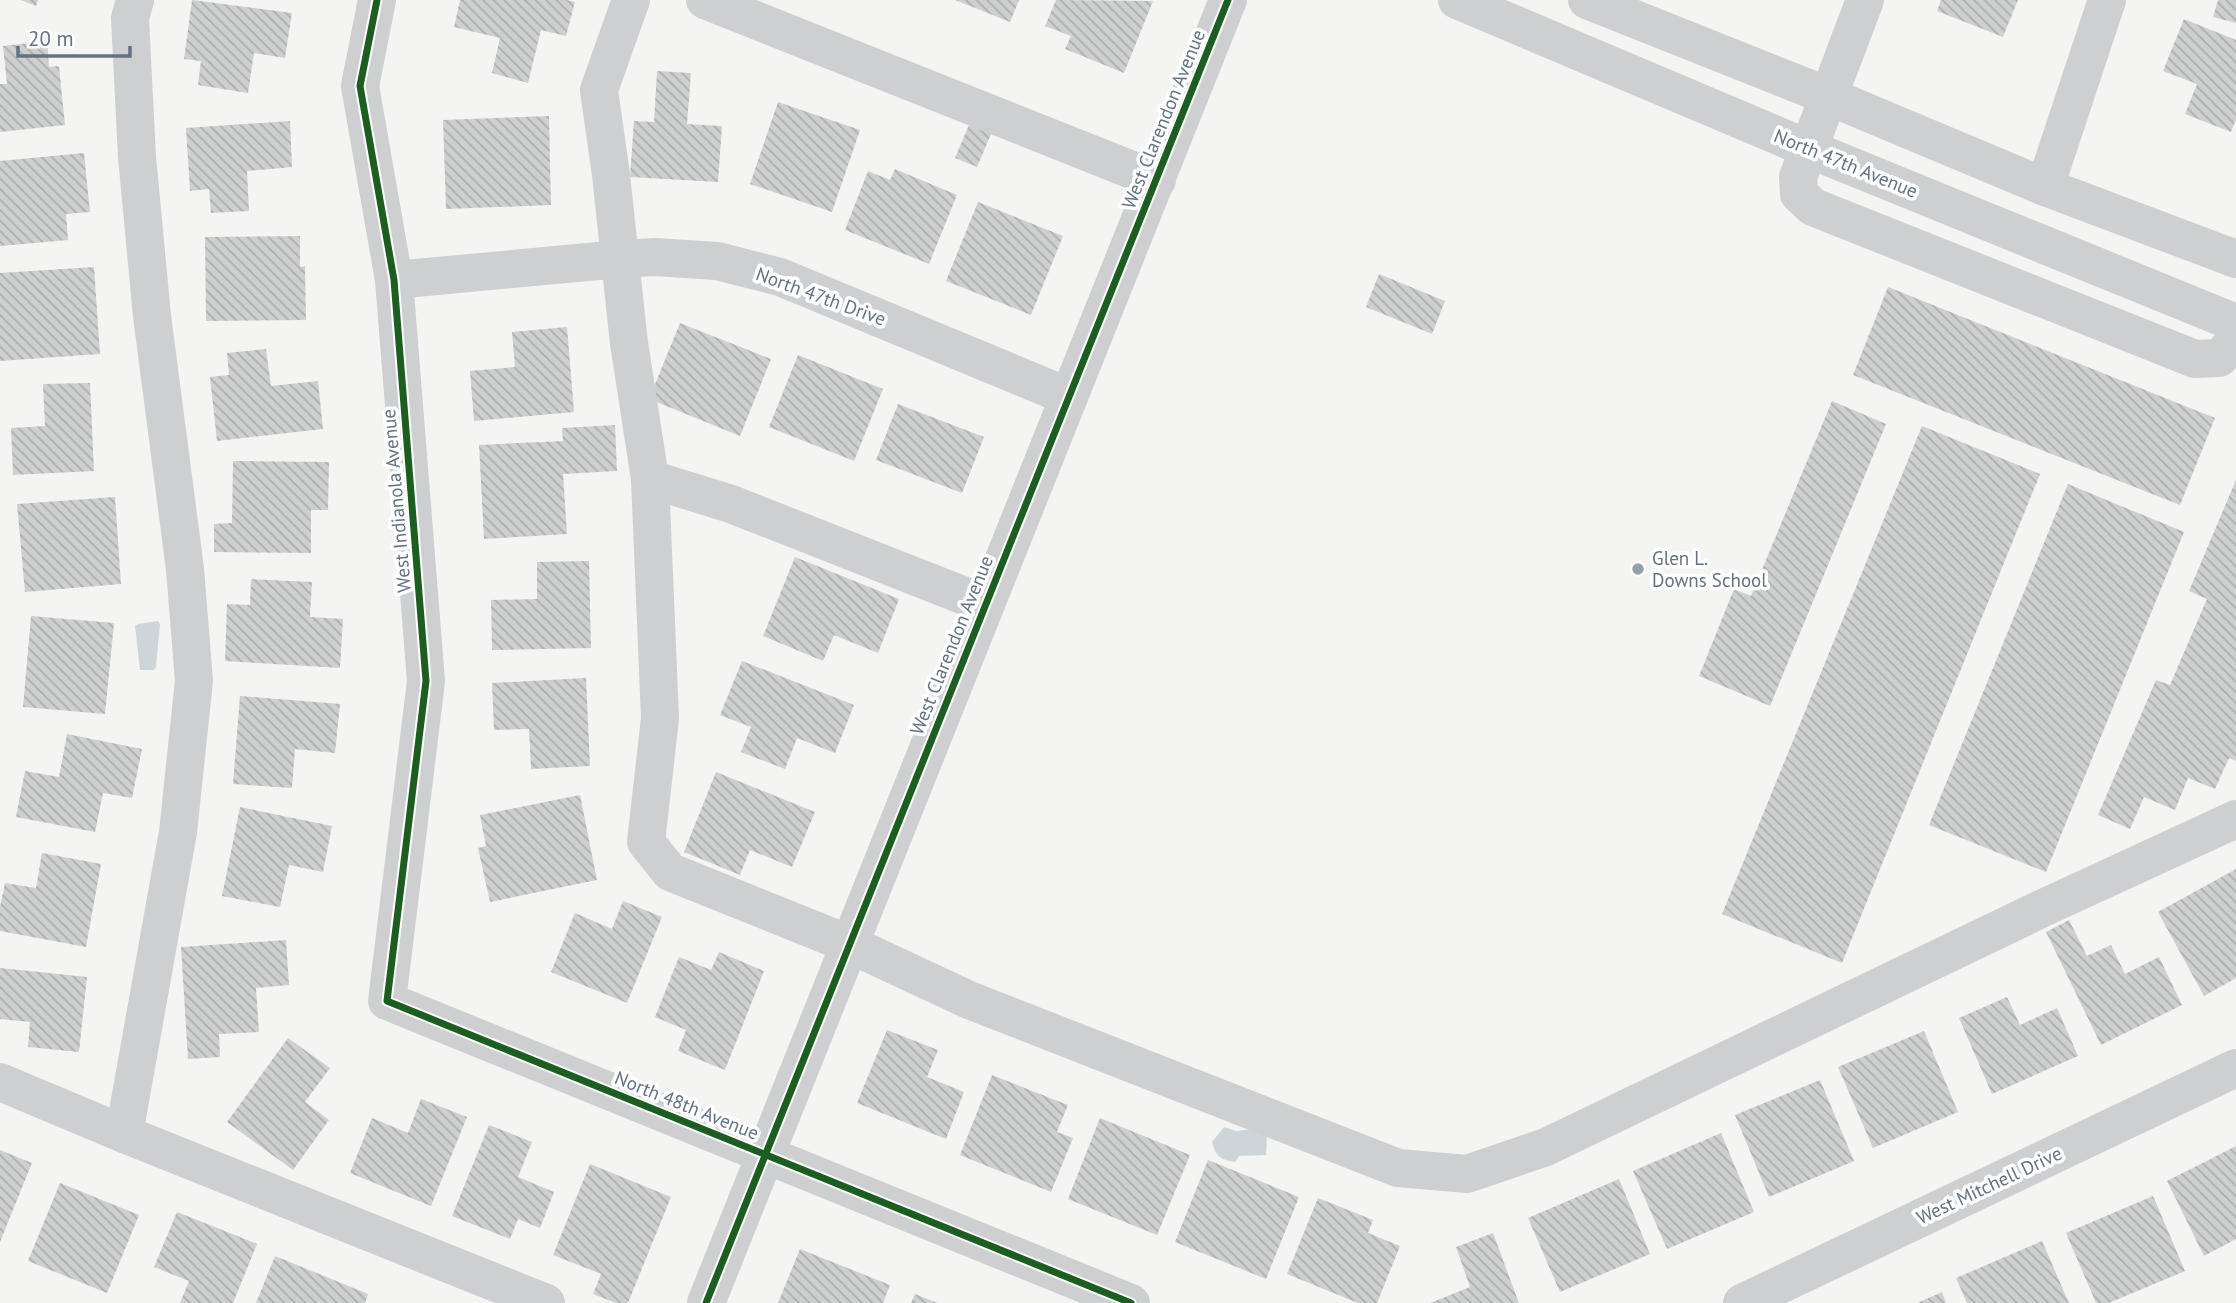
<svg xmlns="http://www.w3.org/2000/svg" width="2236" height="1303" font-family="'PT Sans',sans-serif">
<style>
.water{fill:#ced5d9}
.building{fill:url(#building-back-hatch)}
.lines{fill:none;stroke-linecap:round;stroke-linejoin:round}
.minor{stroke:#cecfd0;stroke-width:38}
.cycleway-casing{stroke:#fff;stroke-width:11}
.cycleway{stroke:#1b5e20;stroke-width:7}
.poi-dot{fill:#96a0ab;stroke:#fff;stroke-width:2.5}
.labels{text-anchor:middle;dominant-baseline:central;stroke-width:7;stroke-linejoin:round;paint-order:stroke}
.street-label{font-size:19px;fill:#637284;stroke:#fff}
.poi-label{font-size:19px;fill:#637284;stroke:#fff;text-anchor:start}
</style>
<defs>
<pattern id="building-back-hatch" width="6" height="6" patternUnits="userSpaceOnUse" patternTransform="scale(1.75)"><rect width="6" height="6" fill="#ced0d0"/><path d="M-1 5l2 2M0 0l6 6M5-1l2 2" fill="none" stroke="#abadae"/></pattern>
</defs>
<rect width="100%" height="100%" fill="#f4f5f3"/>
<g class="water">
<path d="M158,621L160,624L156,667L154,670H140L135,626L138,624Z"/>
<path d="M1224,1127L1236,1131L1255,1129L1267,1135L1266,1155L1239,1156L1235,1162C1221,1160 1215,1156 1212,1142Z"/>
</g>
<g class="building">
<path d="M21,0H38L36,6Z"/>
<path d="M192,0L292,13L285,58L254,53L248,93L198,85L201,61L184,59Z"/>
<path d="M460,0H567L575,2L566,36L541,30L528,83L492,73L500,38L454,27Z"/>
<path d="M955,0H1019L1010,22Z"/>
<path d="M1056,0L1153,1L1124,73L1065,49L1071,36L1045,26Z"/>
<path d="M1941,0H2018L2003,37L1937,11Z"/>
<path d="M2218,0H2236V23L2213,17Z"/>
<path d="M2184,19L2236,40V119L2231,132L2185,114L2197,84L2163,71Z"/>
<path d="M47,41L49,67L59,66L65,125L0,132V84H7L3,46Z"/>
<path d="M657,71L691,73L687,124L722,126L718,182L630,177L634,121L654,122Z"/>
<path d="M778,102L860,130L832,212L750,184Z"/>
<path d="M549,116L551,205L446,209L443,120Z"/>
<path d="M290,121L292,167L247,171L249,211L211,213L209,189L190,191L186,128Z"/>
<path d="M969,125L991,134L977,167L955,158Z"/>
<path d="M84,153L90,212L66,214L68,240L0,246V161Z"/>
<path d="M895,169L957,195L929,264L845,230L868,171L890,180Z"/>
<path d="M978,202L1063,236L1031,315L946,281Z"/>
<path d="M300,236V267L305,266L306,320L206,321L205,237Z"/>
<path d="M94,267L100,354L0,361V273Z"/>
<path d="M1379,274L1445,301L1432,334L1366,307Z"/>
<path d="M1888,287L2215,418L2180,505L1853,375Z"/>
<path d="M680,323L771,359L740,436L649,399Z"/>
<path d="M567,327L574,412L474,421L470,371L515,367L512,332Z"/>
<path d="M266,349L271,386L318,381L323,429L217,441L210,377L229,375L227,353Z"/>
<path d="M798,355L883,389L854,461L769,427Z"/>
<path d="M90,383L94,471L13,475L11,428L45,426L43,384Z"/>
<path d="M1832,401L1886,424L1770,706L1699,676L1734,589L1751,596Z"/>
<path d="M898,404L984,437L962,493L876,460Z"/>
<path d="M615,425L617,471L563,474L567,534L484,539L479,445L563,441L562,428Z"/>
<path d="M1922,426L2040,474L1842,963L1722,914Z"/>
<path d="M233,461L329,462L328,510H311V553L214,552V524L232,523Z"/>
<path d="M2236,480V761L2229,758L2215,789L2188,778L2175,810L2144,797L2130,829L2098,815L2156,680L2170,685L2207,599L2189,591Z"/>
<path d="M2068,484L2184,532L2046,872L1929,825Z"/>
<path d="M115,497L121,584L25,592L17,504Z"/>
<path d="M795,557L899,599L878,653L834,635L823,661L763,636Z"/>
<path d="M589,561L591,648L492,650L491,600L537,599V562Z"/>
<path d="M251,579L312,582L310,617L343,619L340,668L225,661L227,604L250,605Z"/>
<path d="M31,616L114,623L105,714L23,707Z"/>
<path d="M742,661L854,705L835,753L797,738L785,769L741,752L751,727L720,715Z"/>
<path d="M586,678L590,766L531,769L529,729L494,730L492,683Z"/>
<path d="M240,696L340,704L335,753L295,749L292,788L233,784Z"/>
<path d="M67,734L142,749L132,798L103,793L95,832L16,817L25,771L59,777Z"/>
<path d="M716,772L815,812L792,867L750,850L740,875L684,852Z"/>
<path d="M580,795L597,880L490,902L478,848L486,846L480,815Z"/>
<path d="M240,807L332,826L323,872L289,865L280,907L222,896Z"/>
<path d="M42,853L101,864L86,947L0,931V907L5,883L36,888Z"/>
<path d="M2236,869V978L2204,996L2158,912Z"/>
<path d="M623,901L662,917L627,1003L551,972L575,913L612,929Z"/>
<path d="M2069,920L2087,956L2111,945L2125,974L2159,957L2182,1005L2101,1045L2046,932Z"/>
<path d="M286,940L289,985L256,988L259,1032L219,1034L220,1057L188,1059L181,947Z"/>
<path d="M719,952L764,971L725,1070L678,1051L686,1030L655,1017L679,957L711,970Z"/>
<path d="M0,968L87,977L79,1052L28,1047L30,1022L0,1019Z"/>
<path d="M2007,997L2020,1025L2057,1008L2078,1056L1992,1094L1959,1018Z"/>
<path d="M887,1030L938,1050L927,1077L964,1092L946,1139L857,1103Z"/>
<path d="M1924,1031L1958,1112L1873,1148L1838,1067Z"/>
<path d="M288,1038L330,1068L305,1102L329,1120L293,1170L227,1122Z"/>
<path d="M992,1075L1068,1105L1057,1132L1073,1138L1051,1192L960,1155Z"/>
<path d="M1820,1080L1854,1161L1769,1197L1735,1115Z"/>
<path d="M421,1099L467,1117L431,1206L350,1173L372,1118L408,1133Z"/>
<path d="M1100,1118L1190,1155L1157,1235L1068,1199Z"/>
<path d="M489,1125L532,1142L518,1177L554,1192L540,1228L518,1219L510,1239L452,1216Z"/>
<path d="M1721,1133L1754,1212L1667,1249L1633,1171Z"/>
<path d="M2236,1146V1239L2204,1256L2167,1181Z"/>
<path d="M0,1150L32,1163L0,1242Z"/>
<path d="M1208,1160L1299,1197L1266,1279L1175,1242Z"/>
<path d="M590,1164L671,1197L628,1303H616L593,1294L601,1274L553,1255Z"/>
<path d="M1619,1179L1650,1254L1560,1292L1528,1218Z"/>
<path d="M60,1183L139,1215L107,1293L28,1261Z"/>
<path d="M2153,1196L2185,1271L2109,1303H2096L2066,1233Z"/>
<path d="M1318,1198L1373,1220L1368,1233L1400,1246L1377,1303H1358L1287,1274Z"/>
<path d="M177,1212L257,1244L233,1303H180L189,1281L154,1267Z"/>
<path d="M1493,1233L1519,1303H1430L1470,1287L1456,1247Z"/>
<path d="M2042,1241L2069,1303H1967L1956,1278Z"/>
<path d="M800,1249L890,1285L883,1303H778Z"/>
<path d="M275,1256L368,1294L365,1303H256Z"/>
<path d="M1942,1292L1946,1303H1917Z"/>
<path d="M915,1294L937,1303H911Z"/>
</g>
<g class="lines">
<g class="minor">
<path d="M377,0L360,86L394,280L426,681L387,1001L1131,1303"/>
<path d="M631,0L599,90L611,175L629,343L650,479L660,718L646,842L670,872L849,944L969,1000L1398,1168L1467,1174L1546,1147L2043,908L2236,819"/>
<path d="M705,0L1157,180"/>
<path d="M1457,0L1809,149L2236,323"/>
<path d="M1587,0L1828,96L2045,187L2236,259"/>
<path d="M1865,0L1798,177L1799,194L1813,207L2195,359L2219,358L2236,341"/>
<path d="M2045,187L2107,0"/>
<path d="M394,280L620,259L655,257L717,261L780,277L1067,396"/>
<path d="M650,479L731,504L985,604"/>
<path d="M0,1082L124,1134L546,1303"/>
<path d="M124,1134L178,832L194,681L185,569L152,316L137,157L130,18L135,0"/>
<path d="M706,1303L1228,0"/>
<path d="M1742,1303L2236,1068"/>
</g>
<g class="cycleway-casing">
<g id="cycleway">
<path d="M377,0L360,86L394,280L426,681L387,1001L1131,1303"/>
<path d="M706,1303L1228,0"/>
</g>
</g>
<use href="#cycleway" class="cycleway"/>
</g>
<circle class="poi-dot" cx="1638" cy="569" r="7"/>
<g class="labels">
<g class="street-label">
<text transform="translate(1163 119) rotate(-68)">West Clarendon Avenue</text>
<text transform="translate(1846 163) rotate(22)">North 47th Avenue</text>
<text transform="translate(821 296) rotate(20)">North 47th Drive</text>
<text transform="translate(396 501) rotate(-95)">West Indianola Avenue</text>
<text transform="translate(951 645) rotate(-68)">West Clarendon Avenue</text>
<text transform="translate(687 1105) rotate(22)">North 48th Avenue</text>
<text transform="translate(1989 1185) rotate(-25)">West Mitchell Drive</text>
</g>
<g class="poi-label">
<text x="1652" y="558">Glen L.<tspan x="1652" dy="22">Downs School</tspan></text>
</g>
</g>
<path d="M18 46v10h112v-10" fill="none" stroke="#637284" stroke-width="3.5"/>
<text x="28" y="46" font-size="21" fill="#637284" stroke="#ffffff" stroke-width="5" paint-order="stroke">20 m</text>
</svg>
